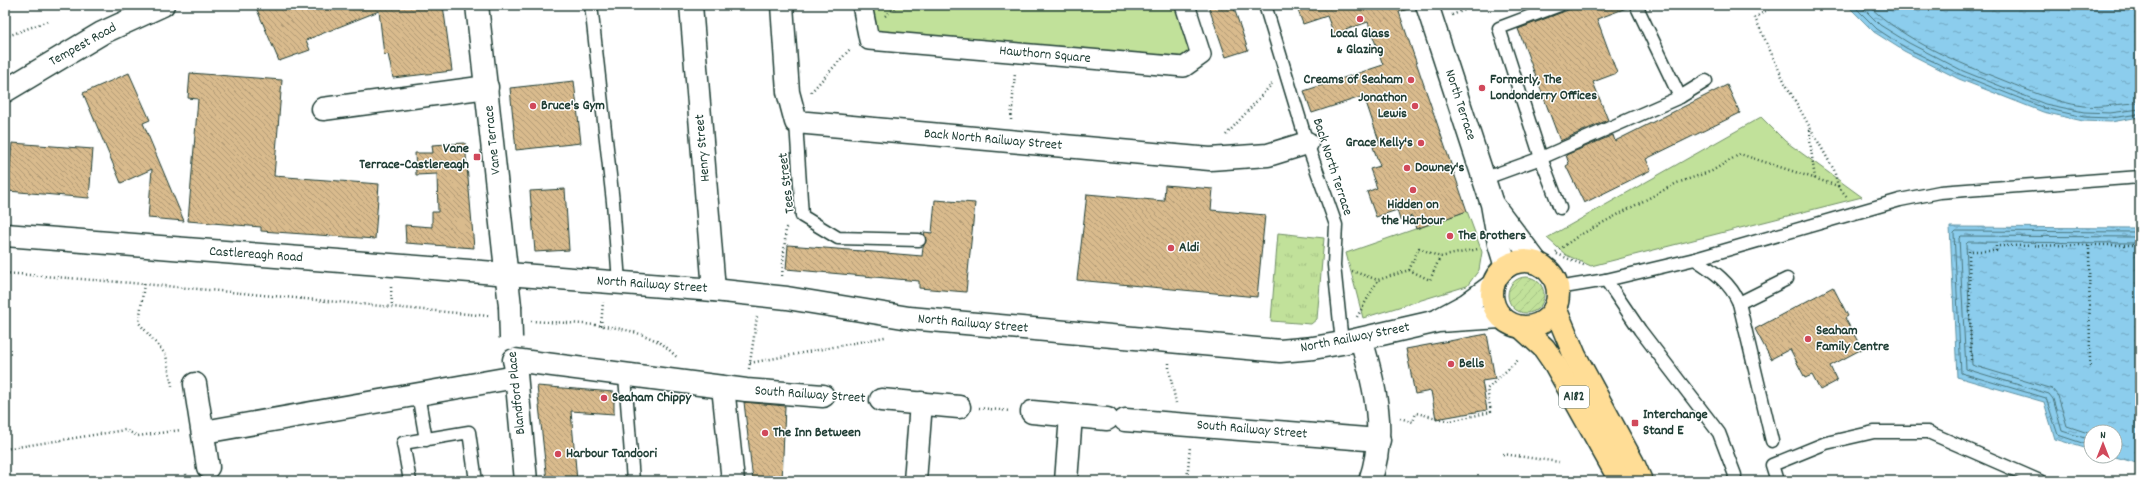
<svg xmlns="http://www.w3.org/2000/svg" width="2145" height="486" font-family="Dekko,sans-serif">
<style>
.grass{fill:url(#grass-tufts);stroke:#708f67}
.park{fill:#c1e19a;stroke:#708f67}
.garden{fill:url(#garden-furrows);stroke:#708f67}
.water{fill:url(#water-ripples);stroke:#6093a3}
.lines{fill:none;stroke-linecap:round;stroke-linejoin:round}
.shore{stroke:#4b777e;stroke-width:1}
.building{fill:url(#building-back-hatch);stroke:#1f3d34}
.service-casing{stroke:#1f3d34;stroke-width:15}
.pedestrian-casing{stroke:#1f3d34;stroke-width:22}
.minor-casing{stroke:#1f3d34;stroke-width:25}
.secondary-casing{stroke:#1f3d34;stroke-width:25}
.primary-casing{stroke:#1f3d34;stroke-width:25}
.path{stroke:#1f3d34;stroke-width:2.5;stroke-dasharray:1 3;stroke-linecap:butt}
.service{stroke:#fff;stroke-width:12}
.pedestrian{stroke:#fff;stroke-width:19}
.minor{stroke:#fff;stroke-width:22}
.secondary{stroke:#fff;stroke-width:22}
.primary{stroke:#ffdd96;stroke-width:22}
.minor-bridge-casing{stroke:#1f3d34;stroke-width:25;stroke-linecap:butt}
.minor-bridge{stroke:#fff;stroke-width:22}
.poi-dot{fill:#d1495b;stroke:#fff;stroke-width:1.5}
.labels{text-anchor:middle;dominant-baseline:central;stroke-width:3;stroke-linejoin:round;paint-order:stroke}
.shield{fill:#fff;stroke:#627771;stroke-width:1}
.shield-label{font-size:13px;font-weight:bold;fill:#1f3d34}
.poi-label{font-size:14px;font-weight:bold;fill:#1f3d34;stroke:#fff;text-anchor:start}
.street-label{font-size:14px;fill:#1f3d34;stroke:#fff}
</style>
<defs>
<pattern id="grass-tufts" width="24" height="20" patternUnits="userSpaceOnUse"><rect width="24" height="20" fill="#c1e19a"/><path d="M3 7l-1-3M5 7V3M7 7l1-3M15 17l-1-3M17 17v-4M19 17l1-3" fill="none" stroke="#a5c285"/></pattern>
<pattern id="garden-furrows" width="10" height="10" patternUnits="userSpaceOnUse"><rect width="10" height="10" fill="#c1e19a"/><path d="M-1 1l2-2M0 10L10 0M9 11l2-2" fill="none" stroke="#a5c285"/></pattern>
<pattern id="water-ripples" width="26" height="14" patternUnits="userSpaceOnUse"><rect width="26" height="14" fill="#8ccded"/><path d="M2 4q2-2 4 0t4 0M15 11q2-2 4 0t4 0" fill="none" stroke="#72a8c1"/></pattern>
<pattern id="building-back-hatch" width="6" height="6" patternUnits="userSpaceOnUse"><rect width="6" height="6" fill="#d9bb8d"/><path d="M-1 5l2 2M0 0l6 6M5-1l2 2" fill="none" stroke="#af9974"/></pattern>
</defs>
<rect width="100%" height="100%" fill="#fff"/>
<filter id="ink" filterUnits="userSpaceOnUse"><feTurbulence type="fractalNoise" baseFrequency=".025" numOctaves="2"/><feDisplacementMap in="SourceGraphic" scale="8" xChannelSelector="R" yChannelSelector="G"/><feConvolveMatrix kernelMatrix="1 2 1 2 8 2 1 2 1" color-interpolation-filters="sRGB"/></filter>
<g filter="url(#ink)">
<path class="grass" d="M1278,233L1324,238L1317,319L1311,324L1271,321Z"/>
<g class="park">
<path d="M871,5H1179L1194,55L1184,64L876,33Z"/>
<path d="M1761,117L1785,141L1862,197L1591,266L1566,255L1547,238Z"/>
<path d="M1467,211L1482,252L1479,270L1467,286L1363,318L1346,253Z"/>
</g>
<circle class="garden" cx="1526" cy="295" r="18"/>
<g class="water">
<path d="M1847,5H2140V117L2111,122L2083,121L2043,112L1959,79L1904,51L1874,32Z"/>
<path d="M1950,227L2140,228V464L2112,456H2115V432H2091V450L2055,439L2044,402L1957,377Z"/>
</g>
<g class="lines">
<g class="shore">
<path d="M1853,5L1877,29L1906,48L1961,75L2044,108L2084,117L2111,118L2140,114"/>
<path d="M1860,5L1880,25L1909,43L1963,71L2045,104L2084,112L2110,113L2140,109"/>
<path d="M1868,5C1906,42 1957,62 2005,81C2030,91 2055,102 2083,106C2102,108 2121,103 2140,103"/>
<path d="M2091,434L2067,426L2058,396L2052,389L1972,365L1966,244L1968,242L2140,243"/>
<path d="M2091,440L2062,431L2053,399L2049,394L1966,369L1959,238L1961,236L2140,237"/>
<path d="M2091,446L2058,435L2046,398L1961,373L1954,233L1956,231L2140,232"/>
</g>
</g>
<g class="building">
<path d="M255,5H443L452,71L393,78L388,54L384,55L379,11L306,40L310,50L279,61Z"/>
<path d="M1208,5H1233L1248,50L1226,57Z"/>
<path d="M1296,5H1410L1411,8L1399,12L1467,211L1416,229L1412,216L1400,220L1397,210L1376,217L1367,192L1377,188L1370,169L1380,166L1373,147L1380,144L1364,96L1312,113L1304,91L1383,65L1368,22L1334,34L1327,16L1303,24Z"/>
<path d="M1581,5H1629V7L1597,19L1617,73L1593,82L1608,120L1560,141L1518,29Z"/>
<path d="M129,73L150,120L143,123L184,221L148,218L152,169L121,183L83,93Z"/>
<path d="M190,73L282,80L274,176L379,184L375,239L261,231V227L188,221L198,99L188,98Z"/>
<path d="M574,81L581,143L516,150L510,88Z"/>
<path d="M1727,85L1740,113L1646,159L1651,170L1584,203L1566,166L1569,164L1566,155L1613,135L1615,141Z"/>
<path d="M12,143L93,149L89,198L8,191Z"/>
<path d="M465,143L474,248L406,243L405,225L432,227V212H438L437,174L416,175L415,153H433L432,145Z"/>
<path d="M1165,185L1213,189L1211,210L1265,215L1257,297L1077,280L1087,194L1164,201Z"/>
<path d="M565,189L569,250L535,252L530,191Z"/>
<path d="M935,200L975,203L966,292L919,288V281L786,269L788,245L922,256L923,247L926,241L924,232L932,233Z"/>
<path d="M1833,287L1848,316L1845,318L1862,349L1830,366L1837,381L1820,390L1812,375L1805,378L1790,349L1771,359L1755,329Z"/>
<path d="M1487,334L1495,379L1482,381L1487,410L1436,419L1431,391L1415,394L1406,349Z"/>
<path d="M537,386L614,392V414L571,411L577,481H547Z"/>
<path d="M744,402L785,406L782,481H753Z"/>
</g>
<g class="lines">
<g class="service-casing">
<g id="service">
<path d="M591,5L613,202L619,282"/>
<path d="M1265,5L1307,143L1336,225L1334,265L1342,343"/>
<path d="M1560,5L1499,28L1541,158L1560,208"/>
<path d="M1680,97L1706,81"/>
<path d="M796,122L802,216L838,238L919,240"/>
<path d="M1483,179L1541,158L1680,97L1636,5"/>
<path d="M1695,259C1713,271 1730,282 1739,303L1772,441"/>
<path d="M1606,280L1640,330L1719,433L1735,475L1734,481"/>
<path d="M1558,288L1606,280L1695,259L1900,200L1940,192L2140,177"/>
<path d="M1739,303L1787,279"/>
<path d="M625,376L633,481"/>
<path d="M418,394L426,440"/>
<path d="M410,481L403,443L469,432L476,481"/>
<path d="M1777,481L1772,465L1826,443L1874,432H1928L2040,481"/>
</g>
</g>
<g class="pedestrian-casing">
<path id="pedestrian" d="M862,5L869,40L1184,67L1201,55L1185,5"/>
</g>
<g class="minor-casing">
<g id="minor">
<path d="M477,5L510,306"/>
<path d="M691,5L714,290"/>
<path d="M782,5L788,92L796,122L1210,159L1268,155L1307,143"/>
<path d="M323,109L487,87"/>
<path d="M5,235L714,290L787,298L909,318L1280,351L1313,348L1342,343L1438,321L1501,317"/>
<path d="M1440,319L1466,305L1493,285"/>
<path d="M1361,339C1375,386 1387,433 1370,481"/>
<path d="M514,360L746,390L823,396"/>
<path d="M515,363L526,481"/>
<path d="M195,384L208,467"/>
<path d="M723,387L733,481"/>
<path d="M881,400L959,407"/>
<path d="M1032,412L1107,419"/>
<path d="M1125,420L1379,440"/>
<path d="M204,432L516,377"/>
<path d="M915,481L921,403"/>
<path d="M1066,481L1071,416"/>
</g>
</g>
<g class="secondary-casing">
<g id="secondary">
<path d="M1427,5L1492,204L1499,244L1506,267"/>
<path d="M5,91L102,33L163,5"/>
<path d="M1493,205L1537,263"/>
</g>
</g>
<g class="primary-casing">
<g id="primary">
<circle cx="1525" cy="294" r="33"/>
<path d="M1555,308L1575,356L1633,463L1641,481"/>
<path d="M1521,327L1544,348L1555,364L1617,475L1623,481"/>
</g>
</g>
<g class="path">
<path d="M1452,15L1478,5"/>
<path d="M885,16L899,5"/>
<path d="M5,37L48,21"/>
<path d="M811,92L851,48"/>
<path d="M1011,120L1015,73"/>
<path d="M1810,130V141L1815,179"/>
<path d="M1226,135L1272,84"/>
<path d="M1838,186L1848,198"/>
<path d="M1556,252L1578,236L1677,183L1712,171L1740,154L1838,186L1834,170L1785,83L1755,18L1774,5"/>
<path d="M1557,254L1586,266"/>
<path d="M1409,270L1430,280L1440,257"/>
<path d="M1352,271L1378,280L1409,270L1419,248L1440,257L1478,249"/>
<path d="M5,273L144,284L489,316"/>
<path d="M782,276L786,228L789,226"/>
<path d="M144,284L139,323L166,355L172,386"/>
<path d="M391,287L392,306"/>
<path d="M1357,317L1378,280"/>
<path d="M531,321C572,324 626,322 662,344C667,347 673,354 678,358"/>
<path d="M601,326L603,302"/>
<path d="M1971,360L1969,251H1996V246L2089,245"/>
<path d="M750,363L885,337"/>
<path d="M1169,363V369L1176,403"/>
<path d="M2090,366L2089,245H2140"/>
<path d="M749,369L757,317"/>
<path d="M844,397L861,399"/>
<path d="M979,408L1010,411"/>
<path d="M1400,418L1413,422L1416,413L1450,421L1491,412L1487,389L1518,360"/>
<path d="M5,449L125,430L138,436L181,430"/>
<path d="M1503,454L1559,462"/>
<path d="M186,474L187,481"/>
<path d="M1187,481L1190,446"/>
</g>
<use href="#service" class="service"/>
<use href="#pedestrian" class="pedestrian"/>
<use href="#minor" class="minor"/>
<use href="#secondary" class="secondary"/>
<use href="#primary" class="primary"/>
<g class="minor-bridge-casing">
<path id="minor-bridge" d="M510,306L511,338"/>
</g>
<use href="#minor-bridge" class="minor-bridge"/>
</g>
</g>
<g class="poi-dot">
<circle cx="1360" cy="19" r="4"/>
<circle cx="1411" cy="80" r="4"/>
<circle cx="1482" cy="88" r="4"/>
<circle cx="533" cy="106" r="4"/>
<circle cx="1415" cy="106" r="4"/>
<circle cx="1421" cy="143" r="4"/>
<rect x="473" y="153" width="8" height="8" rx="2"/>
<circle cx="1407" cy="168" r="4"/>
<circle cx="1413" cy="190" r="4"/>
<circle cx="1450" cy="236" r="4"/>
<circle cx="1171" cy="248" r="4"/>
<circle cx="1808" cy="339" r="4"/>
<circle cx="1451" cy="364" r="4"/>
<circle cx="604" cy="398" r="4"/>
<rect x="1631" y="419" width="8" height="8" rx="2"/>
<circle cx="765" cy="433" r="4"/>
<circle cx="558" cy="454" r="4"/>
</g>
<g class="labels">
<rect class="shield" x="1559" y="386" width="30" height="22" rx="3"/>
<g class="shield-label">
<text x="1574" y="397">A182</text>
</g>
<g class="poi-label">
<text x="1360" y="34" text-anchor="middle">Local Glass<tspan x="1360" dy="16">&amp; Glazing</tspan></text>
<text x="1403" y="80" text-anchor="end">Creams of Seaham</text>
<text x="1490" y="80">Formerly, The<tspan x="1490" dy="16">Londonderry Offices</tspan></text>
<text x="1407" y="98" text-anchor="end">Jonathon<tspan x="1407" dy="16">Lewis</tspan></text>
<text x="541" y="106">Bruce's Gym</text>
<text x="1413" y="143" text-anchor="end">Grace Kelly's</text>
<text x="469" y="149" text-anchor="end">Vane<tspan x="469" dy="16">Terrace-Castlereagh</tspan></text>
<text x="1415" y="168">Downey's</text>
<text x="1413" y="205" text-anchor="middle">Hidden on<tspan x="1413" dy="16">the Harbour</tspan></text>
<text x="1458" y="236">The Brothers</text>
<text x="1179" y="248">Aldi</text>
<text x="1816" y="331">Seaham<tspan x="1816" dy="16">Family Centre</tspan></text>
<text x="1459" y="364">Bells</text>
<text x="612" y="398">Seaham Chippy</text>
<text x="1643" y="415">Interchange<tspan x="1643" dy="16">Stand E</tspan></text>
<text x="773" y="433">The Inn Between</text>
<text x="566" y="454">Harbour Tandoori</text>
</g>
<g class="street-label">
<text transform="translate(83 45) rotate(-29)">Tempest Road</text>
<text transform="translate(1045 55) rotate(5)">Hawthorn Square</text>
<text transform="translate(1460 105) rotate(72)">North Terrace</text>
<text transform="translate(493 140) rotate(-96)">Vane Terrace</text>
<text transform="translate(993 140) rotate(5)">Back North Railway Street</text>
<text transform="translate(703 148) rotate(-95)">Henry Street</text>
<text transform="translate(1332 167) rotate(72)">Back North Terrace</text>
<text transform="translate(787 183) rotate(-97)">Tees Street</text>
<text transform="translate(256 255) rotate(4)">Castlereagh Road</text>
<text transform="translate(652 285) rotate(4)">North Railway Street</text>
<text transform="translate(973 324) rotate(5)">North Railway Street</text>
<text transform="translate(1355 338) rotate(-11)">North Railway Street</text>
<text transform="translate(517 393) rotate(-96)">Blandford Place</text>
<text transform="translate(810 395) rotate(4)">South Railway Street</text>
<text transform="translate(1252 430) rotate(5)">South Railway Street</text>
</g>
</g>
<rect width="2145" height="486" fill="none" stroke="#fff" stroke-width="20"/>
<rect x="10" y="10" width="2125" height="466" fill="none" stroke="#1f3d34" stroke-width="1.5" filter="url(#ink)"/>
<g transform="translate(2103 444)"><circle r="19" fill="#ffffff" stroke="#a5b1ae"/>
<path d="M0-3L7 15L0 10L-7 15Z" fill="#d1495b"/>
<text y="-6" font-size="11" font-weight="bold" text-anchor="middle" fill="#1f3d34">N</text>
</g>
</svg>
